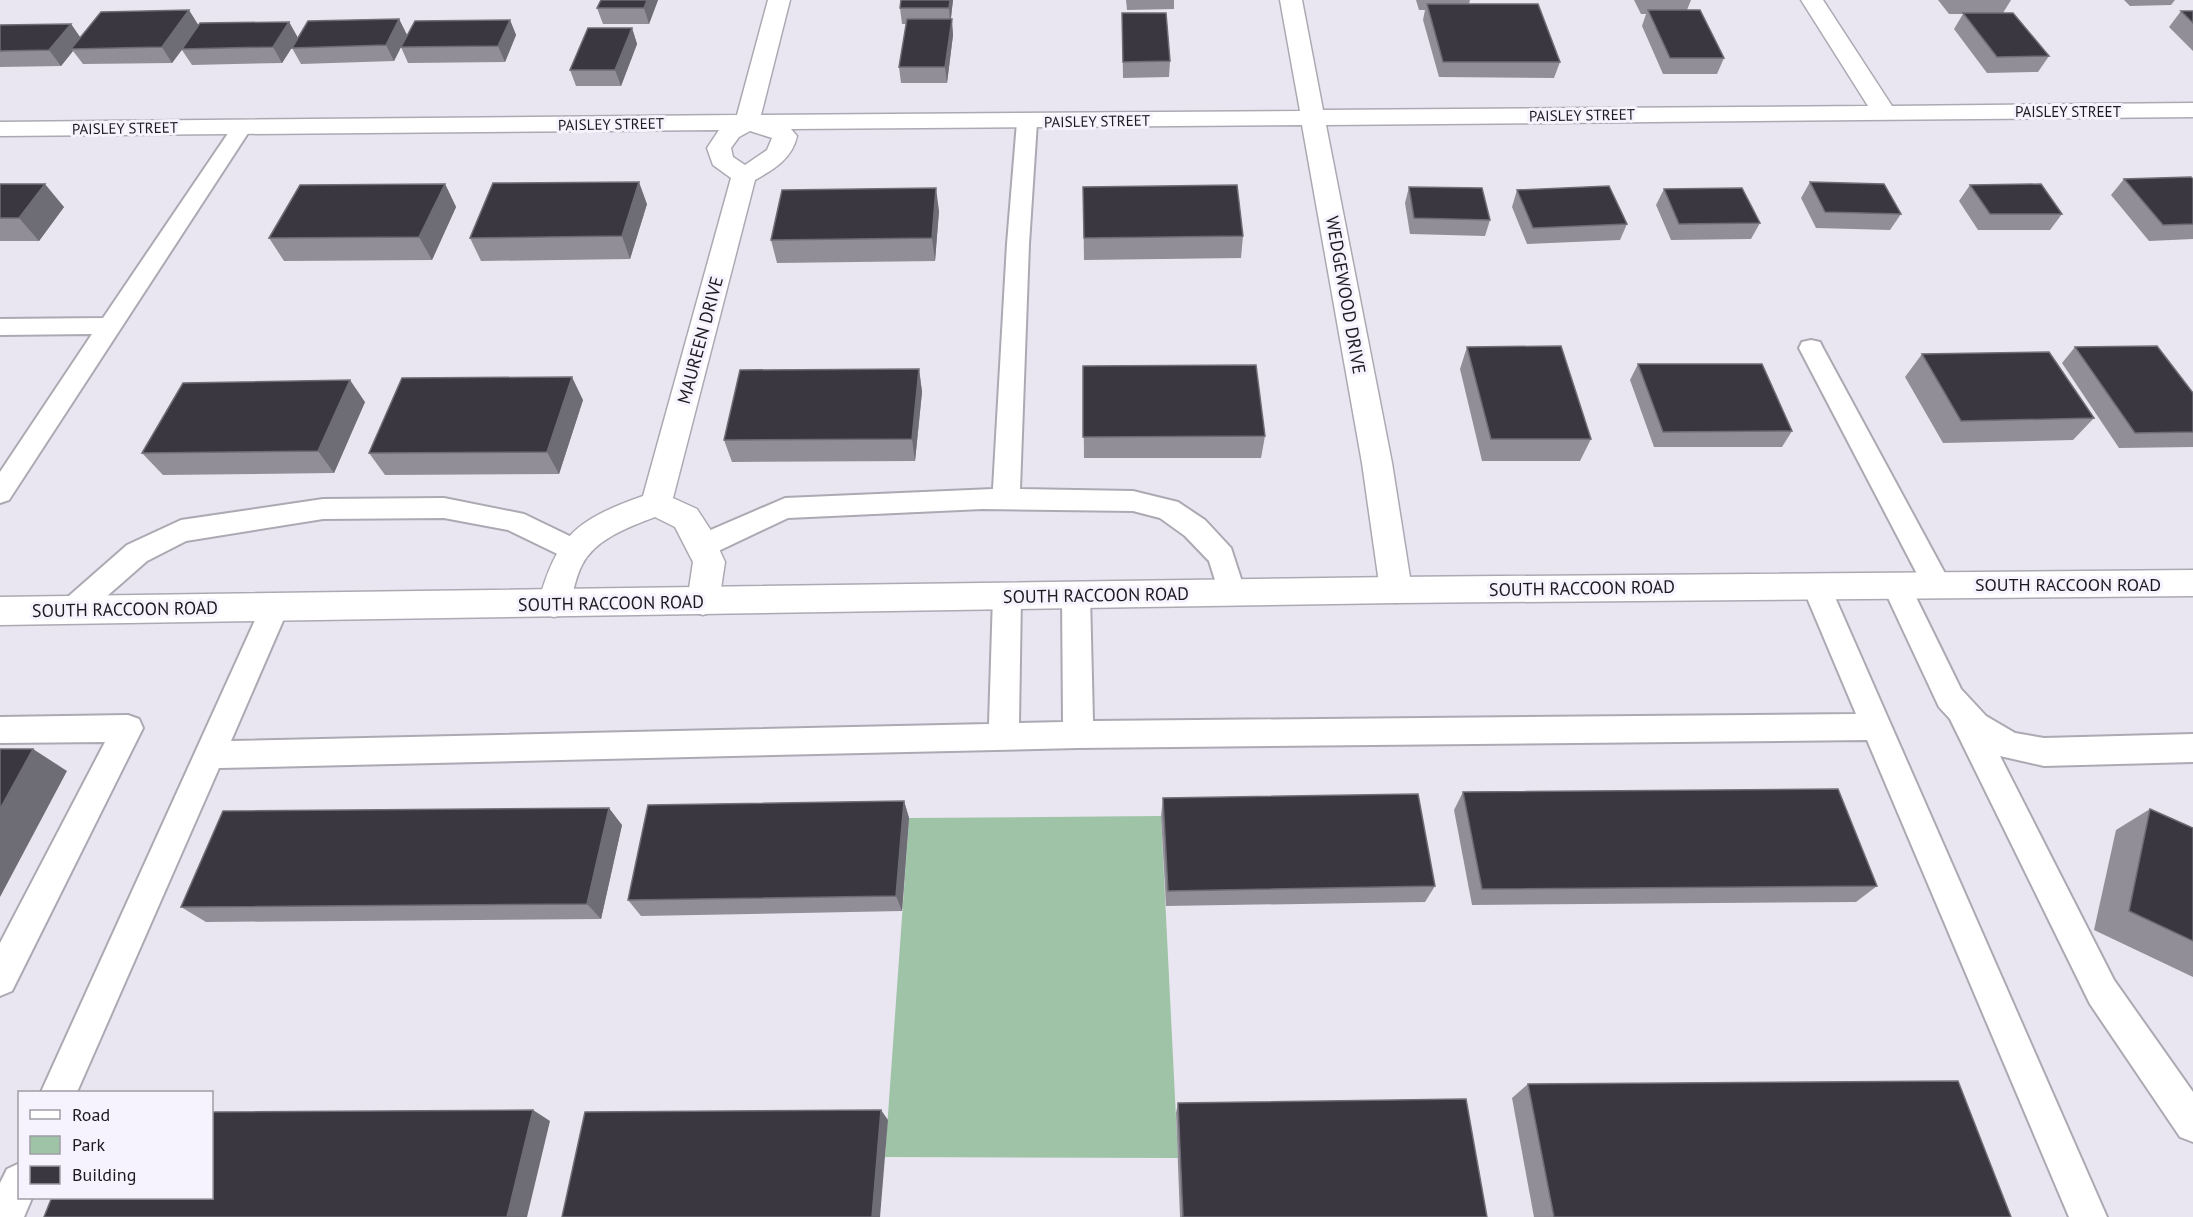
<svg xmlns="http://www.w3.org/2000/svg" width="2193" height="1217" font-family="'PT Sans',sans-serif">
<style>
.green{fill:#9fc3a6}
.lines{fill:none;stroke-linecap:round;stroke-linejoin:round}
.lane-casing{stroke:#aca9b3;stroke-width:4}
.street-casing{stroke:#aca9b3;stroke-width:3}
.secondary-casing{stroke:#aca9b3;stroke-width:3}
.lane{fill:#fff;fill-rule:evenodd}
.street{fill:#fff;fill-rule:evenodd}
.secondary{fill:#fff;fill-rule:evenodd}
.wall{fill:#928e98}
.shaded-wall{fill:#6e6c75}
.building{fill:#3a3740;stroke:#6e6c75;stroke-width:1.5}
.labels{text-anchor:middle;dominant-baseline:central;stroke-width:6;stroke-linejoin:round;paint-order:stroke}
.far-street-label{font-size:15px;fill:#1c1b1f;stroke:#f6f3fe}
.street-label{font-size:18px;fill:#1c1b1f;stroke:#f6f3fe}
</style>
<rect width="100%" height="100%" fill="#e9e6f1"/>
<path class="green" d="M1161,816L1178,1158L885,1157L909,818Z"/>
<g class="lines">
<g class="lane-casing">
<g id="lane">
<path d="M1027,116L1034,118L1037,122L1029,244L1020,489L1133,491L1178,502L1205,520L1231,548L1246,594L1242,602L1232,605L1222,602L1209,561L1185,536L1160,518L1133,511L982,509L788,518L712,554L702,557L692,554L688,546L692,538L785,498L993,489L1007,244L1017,122L1020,118Z"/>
<path d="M242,121L249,123L252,127L9,500L0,503V472L92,334L0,335V319L103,318L235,123Z"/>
<path d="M1811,340L1820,342L1823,348L1947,577L1951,585L1947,593L1937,596L1927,593L1799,348L1802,342Z"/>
<path d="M444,498L524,514L584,543L588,551L584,559L574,562L508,530L444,518L323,519L186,541L147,561L82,618L72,622L62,618L58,610L62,602L127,545L181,520L323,499Z"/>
<path d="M1896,574L1906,577L1961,689L1986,716L2015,733L2044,738L2193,734V762L2044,766L2000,756L2114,980L2193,1092V1142L2180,1137L2090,1004L1950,719L1939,707L1882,585L1886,577Z"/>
<path d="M1816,575L1826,578L1830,586L2107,1217H2069L1867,740L1078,748L219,768L77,1092H41L261,607L265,599L275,595L285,599L289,607L231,741L989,724L993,596L997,588L1007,584L1017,588L1021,596L1019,723L1063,722L1062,595L1066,587L1076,584L1086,587L1090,595L1093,721L1856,714L1802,586L1806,578Z"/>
<path d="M128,715L139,719L143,728L12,991L0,996V943L105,742L0,743V717Z"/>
<path d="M20,1163V1198H32L24,1217H0V1183L7,1169Z"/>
</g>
</g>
<g class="street-casing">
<path id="street" d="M768,0H790L761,115L1300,111L1280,0H1302L1323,110L1868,106L1801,0H1823L1892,106L2193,103V117L1326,125L1392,463L1412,590L1408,599L1396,603L1384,599L1380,590L1362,463L1302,125L791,129L797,136C792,159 774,169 755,180L673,498L697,509L710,529L725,562L719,602L715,611L703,615L691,611L687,602L693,562L675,527L655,517C629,527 595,539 582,565C574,580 573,598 566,614L554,617L542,614L538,604C557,535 576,520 643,496L731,178L713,165L707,148L719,130L0,136V122L737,115ZM750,131L772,138L767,150L745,165L733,157L731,148L739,137Z"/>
</g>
<g class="secondary-casing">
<path id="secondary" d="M2193,570V596L1396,603L0,625V597L1396,577Z"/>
</g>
<use href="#lane" class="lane"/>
<use href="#street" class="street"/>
<use href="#secondary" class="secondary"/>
</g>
<g class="wall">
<path d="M658,0L649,24H603L597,8Z"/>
<path d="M953,0L951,19L953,35L947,83H901L899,67L906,24H902L900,8Z"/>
<path d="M1126,0H1174V9L1127,10Z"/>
<path d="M1416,0H1470L1469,4L1560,62L1554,78L1439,77L1423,20L1425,10H1419Z"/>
<path d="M1634,0H1691L1687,10L1724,58L1717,74H1663L1642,26L1646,14H1641Z"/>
<path d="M1938,0H2011L2003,13L2049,56L2038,72L1987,73L1954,29L1963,14H1949Z"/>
<path d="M2124,0H2175L2171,5L2130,6Z"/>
<path d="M2181,11H2193V51L2169,27Z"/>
<path d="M1122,13L1170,61L1169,77L1123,78Z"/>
<path d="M399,19L407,35L401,47L510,20L516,35L505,62L408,63L401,47L394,61L301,64L292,48L295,43L282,63L192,65L182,50L172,63L83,64L73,51L61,66L0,67V25L71,24L80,37L199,25L289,22L298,38Z"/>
<path d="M632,28L637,44L621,86H576L570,70Z"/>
<path d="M2124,179H2193V239L2149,241L2111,195Z"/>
<path d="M1810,182L1901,214L1890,230L1816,228L1801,198Z"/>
<path d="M0,184L64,207L39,241H0Z"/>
<path d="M445,184L456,207L432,260L284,261L269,238Z"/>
<path d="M1970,185L2062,214L2050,230H1978L1959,201Z"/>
<path d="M1083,187L1243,236L1241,258L1084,260Z"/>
<path d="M1409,187L1490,220L1485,236L1410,234L1405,203Z"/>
<path d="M1664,189L1760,223L1751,239L1671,240L1656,205Z"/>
<path d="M1517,190L1627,224L1620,240L1527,244L1512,207Z"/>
<path d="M647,204L630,259L481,261L470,238Z"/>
<path d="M939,211L935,261L777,263L771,240Z"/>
<path d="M1467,347L1591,439L1580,461H1482L1460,369Z"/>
<path d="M2075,347L2193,393V447L2119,448L2062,363Z"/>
<path d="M1922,354L2094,418L2073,440L1943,443L1905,377Z"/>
<path d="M1638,364L1792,431L1782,447H1654L1630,380Z"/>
<path d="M1083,366L1265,436L1261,458H1084Z"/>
<path d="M919,369L922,392L915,461L732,462L724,440Z"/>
<path d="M583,400L559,474L385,475L369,453Z"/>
<path d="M365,402L334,473L163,475L142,453Z"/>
<path d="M1463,792L1877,886L1856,902L1472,905L1454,810Z"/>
<path d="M1163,798L1435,886L1425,902L1166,906L1161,816Z"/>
<path d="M904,801L909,818L902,911L641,916L628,900Z"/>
<path d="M2150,809L2193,828V977L2094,930L2116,830Z"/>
<path d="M622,825L601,919L206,922L181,907Z"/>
<path d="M1528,1084L2011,1217H1534L1512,1098Z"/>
<path d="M1178,1103L1487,1217H1180L1176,1113Z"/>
</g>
<g class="shaded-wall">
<path d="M647,0H658L649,24L644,8Z"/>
<path d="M950,0H953L950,24L949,8Z"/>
<path d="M189,10L199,26L172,63L162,47Z"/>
<path d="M399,19L407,35L394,61L386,45Z"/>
<path d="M952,19L953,35L947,83L945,67Z"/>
<path d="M510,20L516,35L505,62L498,46Z"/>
<path d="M289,22L298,38L282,63L273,47Z"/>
<path d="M71,24L82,40L71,49L73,51L61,66L49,50Z"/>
<path d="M632,28L637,44L621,86L615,70Z"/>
<path d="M639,182L647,204L630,259L622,236Z"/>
<path d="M45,184L64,207L39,241L19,218Z"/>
<path d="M445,184L456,207L432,260L419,237Z"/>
<path d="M936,188L939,211L935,261L932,238Z"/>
<path d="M919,369L922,392L915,461L912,439Z"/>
<path d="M572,377L583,400L559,474L547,452Z"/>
<path d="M350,380L365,402L334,473L318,451Z"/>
<path d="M33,749L67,771L0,897V809Z"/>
<path d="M904,801L909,818L902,911L896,896Z"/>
<path d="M609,808L622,825L601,919L587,904Z"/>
<path d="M533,1110L550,1121L527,1217H507Z"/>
<path d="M881,1110L888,1120L880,1217H872Z"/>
</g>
<g class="building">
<path d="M601,0H647L644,8H597Z"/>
<path d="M901,0H950L949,8H900Z"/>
<path d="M1427,4H1538L1560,62H1443Z"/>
<path d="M189,10L162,47L71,49L101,12Z"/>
<path d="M1648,10H1700L1724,58H1670Z"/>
<path d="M2181,11H2193V23Z"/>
<path d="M1122,13H1166L1170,61L1123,62Z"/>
<path d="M1963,13H2013L2049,56L1997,57Z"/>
<path d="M399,19L386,45L292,48L308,21Z"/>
<path d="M907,19H952L945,67H899Z"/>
<path d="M510,20L498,46L401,47L415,21Z"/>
<path d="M289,22L273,47L182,49L200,23Z"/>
<path d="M71,24L49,50L0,51V25Z"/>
<path d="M588,28H632L615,70H570Z"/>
<path d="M2191,177L2193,179V224L2163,225L2124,179Z"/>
<path d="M639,182L622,236L470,238L493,183Z"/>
<path d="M1810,182L1884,184L1901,214L1825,212Z"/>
<path d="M0,184H45L19,218H0Z"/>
<path d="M445,184L419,237L269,238L300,185Z"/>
<path d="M2041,184L2062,214H1990L1970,185Z"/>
<path d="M1237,185L1243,236L1084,238L1083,187Z"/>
<path d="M1609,186L1627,224L1533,228L1517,190Z"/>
<path d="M1409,187L1482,188L1490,220L1414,218Z"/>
<path d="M936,188L932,238L771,240L782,190Z"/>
<path d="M1742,188L1760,223L1679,224L1664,189Z"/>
<path d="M1561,346L1591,439H1491L1467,347Z"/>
<path d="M2157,346L2193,393V432L2135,433L2075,347Z"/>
<path d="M2049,352L2094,418L1961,421L1922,354Z"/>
<path d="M1638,364H1762L1792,431L1663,432Z"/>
<path d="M1256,365L1265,436L1083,437V366Z"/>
<path d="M919,369L912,439L724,440L740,370Z"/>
<path d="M572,377L547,452L369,453L402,378Z"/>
<path d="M350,380L318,451L142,453L183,383Z"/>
<path d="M0,749H33L0,809Z"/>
<path d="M1838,789L1877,886L1482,889L1463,792Z"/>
<path d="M1418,794L1435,886L1168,891L1163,798Z"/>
<path d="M904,801L896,896L628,900L648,805Z"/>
<path d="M609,808L587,904L181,907L223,811Z"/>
<path d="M2150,809L2193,828V941L2129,911Z"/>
<path d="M1958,1081L2011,1217H1554L1528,1084Z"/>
<path d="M1466,1099L1487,1217H1183L1178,1103Z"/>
<path d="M533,1110L507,1217H44L52,1197H212V1112Z"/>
<path d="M881,1110L872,1217H562L585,1112Z"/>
</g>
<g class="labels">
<g class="far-street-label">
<text x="2068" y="111">PAISLEY STREET</text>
<text transform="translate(1582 115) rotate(-1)">PAISLEY STREET</text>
<text transform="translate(1097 121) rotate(-1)">PAISLEY STREET</text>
<text transform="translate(611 124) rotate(-1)">PAISLEY STREET</text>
<text transform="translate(125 128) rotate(-1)">PAISLEY STREET</text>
</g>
<g class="street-label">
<text transform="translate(1346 295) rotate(80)">WEDGEWOOD DRIVE</text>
<text transform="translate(700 340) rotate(-75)">MAUREEN DRIVE</text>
<text x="2068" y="584">SOUTH RACCOON ROAD</text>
<text transform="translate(1582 588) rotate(-1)">SOUTH RACCOON ROAD</text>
<text transform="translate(1096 595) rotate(-1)">SOUTH RACCOON ROAD</text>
<text transform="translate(611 603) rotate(-1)">SOUTH RACCOON ROAD</text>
<text transform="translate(125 609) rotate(-1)">SOUTH RACCOON ROAD</text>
</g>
</g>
<rect x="18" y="1091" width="195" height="108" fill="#f6f3fe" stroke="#9f9da5" stroke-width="1.5"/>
<rect x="30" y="1110" width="30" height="9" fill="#ffffff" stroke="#9f9da5" stroke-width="1.5"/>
<text x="72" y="1121" font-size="18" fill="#1c1b1f">Road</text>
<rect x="30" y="1136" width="30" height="18" fill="#9fc3a6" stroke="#9f9da5" stroke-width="1.5"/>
<text x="72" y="1151" font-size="18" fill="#1c1b1f">Park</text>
<rect x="30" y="1166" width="30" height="18" fill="#3a3740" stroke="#9f9da5" stroke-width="1.5"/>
<text x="72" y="1181" font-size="18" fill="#1c1b1f">Building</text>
</svg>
